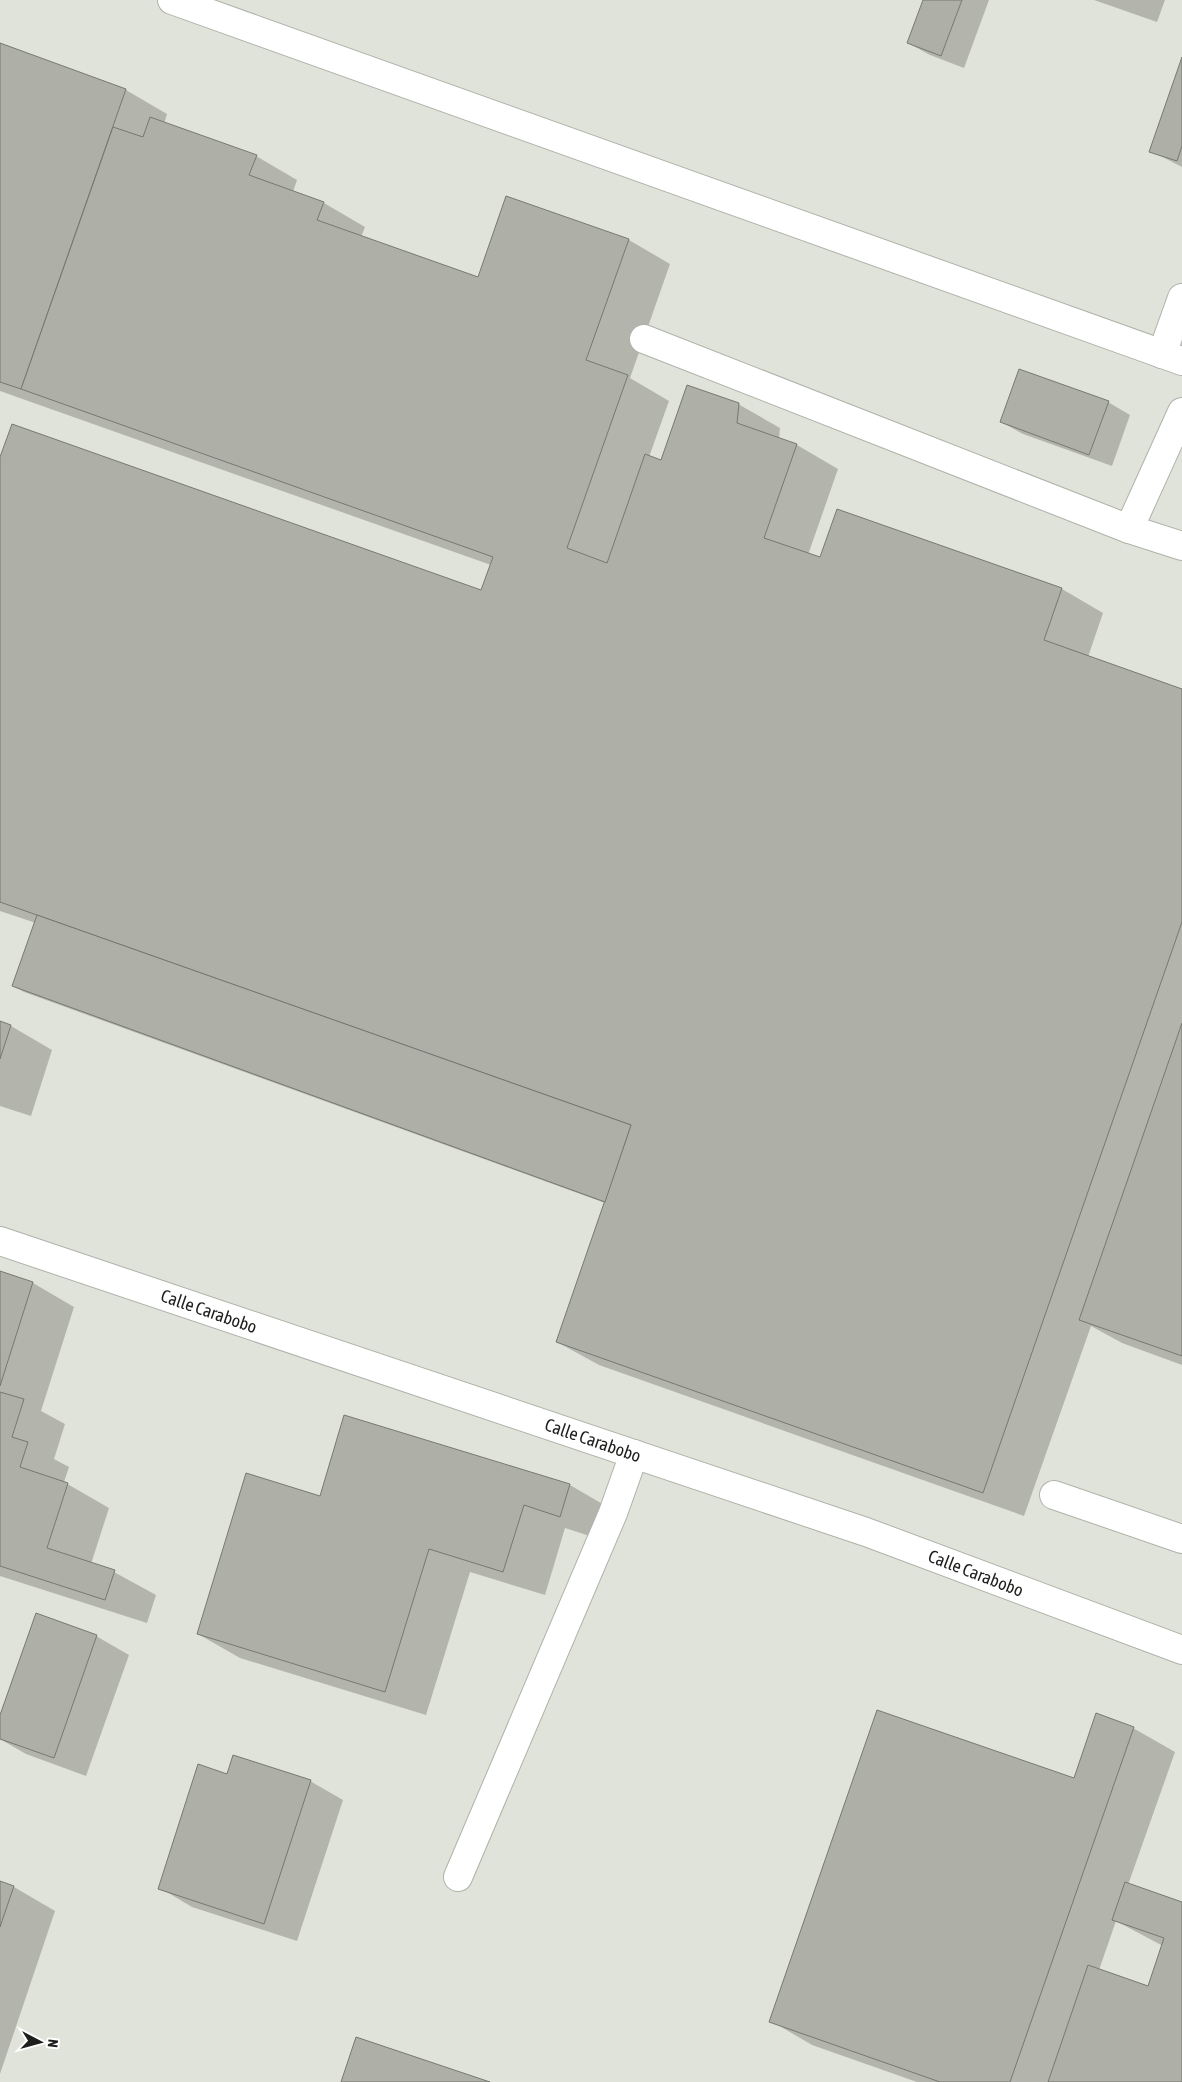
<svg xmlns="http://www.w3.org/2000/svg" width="1182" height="2082" font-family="'Asap Condensed',sans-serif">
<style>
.shadow{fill:#0003;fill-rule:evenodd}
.building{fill:#aeb0a7;stroke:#777971}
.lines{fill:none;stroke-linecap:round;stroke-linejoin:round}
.minor-casing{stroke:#afb2a9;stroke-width:30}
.minor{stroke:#fff;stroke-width:28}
.labels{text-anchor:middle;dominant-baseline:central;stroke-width:4.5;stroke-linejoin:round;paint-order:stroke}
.street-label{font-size:18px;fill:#1e1f1c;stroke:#fff}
</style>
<rect width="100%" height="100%" fill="#e0e3d9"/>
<g class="shadow">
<path d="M924,0H989L964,68L930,55L908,43Z"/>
<path d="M1094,0H1165L1157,22Z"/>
<path d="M0,44L126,90L167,114L164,124L256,156L297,180L293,192L324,203L365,227L361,237L479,279L507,197L629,240L670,264L630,378L669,401L649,457L662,462L738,404L780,428L779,439L797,445L838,469L808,555L821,559L838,511L1062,589L1103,613L1088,657L1182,690V1365L1122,1343L1091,1326L1024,1516L599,1365L557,1342L605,1203L24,992L13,986L36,923L0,911V461L482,592L491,565L0,391Z"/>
<path d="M1182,61V167L1151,151Z"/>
<path d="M1108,402L1130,415L1112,466L1023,434L1001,422Z"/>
<path d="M0,1022L11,1026L52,1050L31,1116L0,1106Z"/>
<path d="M0,1273L33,1283L74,1307L41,1411L65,1424L54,1459L69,1467L64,1482L109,1508L91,1564L114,1572L156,1595L147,1623L0,1576Z"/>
<path d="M345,1416L570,1485L611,1509L602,1540L565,1528L545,1595L470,1572L426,1715L240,1658L198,1634L321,1498Z"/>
<path d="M96,1636L129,1655L86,1776L26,1754L0,1739V1719Z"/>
<path d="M1133,1728L1175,1752L1128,1885L1182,1903V2082H917L812,2045L771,2021L1075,1780ZM1116,1921L1163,1946L1148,1987L1099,1970Z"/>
<path d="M227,1775L310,1781L343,1800L297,1941L192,1907L160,1888Z"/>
<path d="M0,1882L14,1887L55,1911L0,2074Z"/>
</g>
<g class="building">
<path d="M923,0H962L941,56L907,43Z"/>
<path d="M0,43L126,89L21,389L0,382Z"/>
<path d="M1182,57V146L1177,161L1149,152Z"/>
<path d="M150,117L257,155L249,175L324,202L317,220L478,277L506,196L629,239L586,360L628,375L567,548L607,563L645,454L661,460L687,385L739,403L737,423L797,444L764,538L820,557L837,509L1062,588L1044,640L1182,689V922L983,1493L556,1342L631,1125L0,902V457L12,424L481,590L493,557L21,389L113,127L143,137Z"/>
<path d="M1019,369L1109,401L1089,455L1000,422Z"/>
<path d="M37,915L631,1125L605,1202L12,986Z"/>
<path d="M0,1021L11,1025L0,1059Z"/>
<path d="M1182,1023V1356L1079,1320Z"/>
<path d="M0,1271L33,1282L0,1386Z"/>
<path d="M0,1392L24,1399L12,1437L28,1442L20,1467L68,1483L47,1548L115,1570L105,1600L0,1566Z"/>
<path d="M344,1415L570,1484L560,1517L524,1505L503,1572L429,1549L385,1692L197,1634L246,1473L320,1496Z"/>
<path d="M36,1613L97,1635L54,1758L0,1739V1715Z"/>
<path d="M877,1710L1074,1778L1096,1713L1134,1727L1010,2082H940L769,2022Z"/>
<path d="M233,1755L311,1780L264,1924L158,1889L198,1764L227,1774Z"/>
<path d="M0,1881L14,1886L0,1927Z"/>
<path d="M1125,1882L1182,1902V2082H1048L1088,1965L1148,1986L1164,1938L1112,1920Z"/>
<path d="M356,2037L490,2082H341Z"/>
</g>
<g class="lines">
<g class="minor-casing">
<g id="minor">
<path d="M172,0L1182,361"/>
<path d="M644,339L1129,529L1182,412"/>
<path d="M1162,354L1182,298"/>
<path d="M1129,529L1182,546"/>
<path d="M0,1241L866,1532L1182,1650"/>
<path d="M1054,1495L1182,1539"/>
<path d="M458,1877L613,1513L634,1454"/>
</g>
</g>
<use href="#minor" class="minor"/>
</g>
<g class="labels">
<g class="street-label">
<text transform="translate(209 1311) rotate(19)">Calle Carabobo</text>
<text transform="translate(593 1440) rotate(19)">Calle Carabobo</text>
<text transform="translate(976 1573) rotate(21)">Calle Carabobo</text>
</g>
</g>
<g transform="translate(40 2042) rotate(96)" stroke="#ffffff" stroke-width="4" paint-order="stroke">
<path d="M0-4L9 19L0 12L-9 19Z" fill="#1e1f1c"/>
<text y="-8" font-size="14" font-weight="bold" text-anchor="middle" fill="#1e1f1c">N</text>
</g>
</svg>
